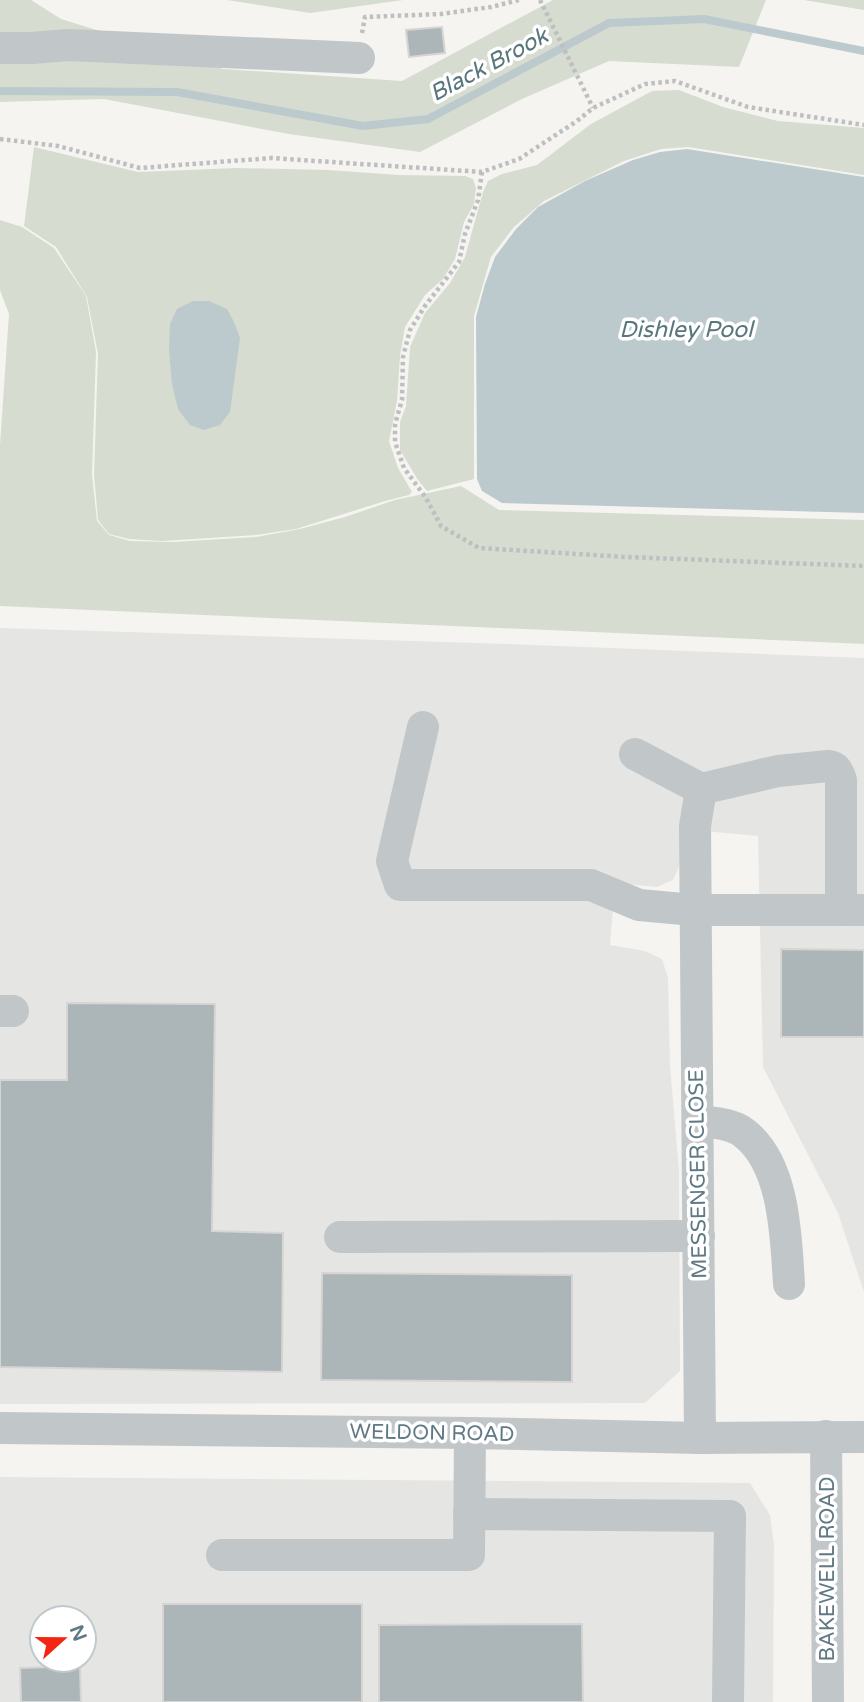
<svg xmlns="http://www.w3.org/2000/svg" width="864" height="1702" font-family="'Varela Round',sans-serif">
<style>
.built{fill:#e5e6e3;fill-rule:evenodd}
.green{fill:#d6dcd0}
.water{fill:#bccace}
.lines{fill:none;stroke-linecap:round;stroke-linejoin:round}
.stream{stroke:#bccace;stroke-width:8}
.building{fill:#acb6b9;stroke:#d6d5d3;stroke-width:2}
.path{stroke:#bdbfc1;stroke-width:4.5;stroke-dasharray:3.5 3.5;stroke-linecap:butt}
.minor{stroke:#c1c6c9;stroke-width:32}
.labels{text-anchor:middle;dominant-baseline:central;stroke-width:7;stroke-linejoin:round;paint-order:stroke}
.street-label{font-size:21px;fill:#617984;stroke:#fff}
.water-label{font-size:23px;font-style:italic;fill:#58767b;stroke:#fff}
</style>
<rect width="100%" height="100%" fill="#f5f4f0"/>
<g class="built">
<path d="M0,628L508,644L864,658V1292L838,1213L763,1067L758,836L681,829L679,867L673,880L657,887L615,883L610,945L645,951L662,959L668,978L670,1065L679,1171L680,1371L645,1403L0,1404Z"/>
<path d="M0,1477L750,1483L770,1515L774,1546L773,1702H0ZM42,1618H84V1660H42Z"/>
</g>
<g class="green">
<path d="M0,0H31L61,19L223,69L402,81L553,0H766L739,67L609,61L522,99L420,152L289,134L104,99L0,102Z"/>
<path d="M227,0H403L310,13Z"/>
<path d="M804,0H864V10Z"/>
<path d="M679,90L723,107L778,121L864,128V175L688,147L661,149L624,161L544,201L514,227L491,257L474,316V479L427,491L418,480L400,450V422L406,406L410,347L425,313L450,283L465,257L483,192L488,181L502,174L537,165L591,124L652,91Z"/>
<path d="M34,147L138,172L237,168L328,170L399,175L465,176L473,179L476,188L474,204L464,222L455,259L443,279L425,295L405,327L400,356L397,401L389,441L398,468L412,492L409,495L385,501L296,529L256,535L162,541L129,539L109,534L98,520L94,475L98,354L87,297L56,247L24,226Z"/>
<path d="M0,220L22,227L54,248L86,296L96,352L92,475L97,521L109,535L130,541L173,542L256,537L300,529L345,517L395,500L461,486L499,510L864,520V644L0,606V445L9,314L0,290Z"/>
</g>
<g class="water">
<path d="M687,149L864,177V513L502,503L482,491L477,479L476,317L485,284L495,257L516,229L538,207L585,181L633,160L660,152Z"/>
<path d="M193,301H209L227,309L234,322L240,338L230,412L220,425L204,430L190,425L178,409L172,384L169,350L170,324L177,309Z"/>
</g>
<g class="lines">
<path class="stream" d="M0,91L177,92L363,126L428,119L609,23L704,19L864,51"/>
</g>
<g class="building">
<path d="M442,27L445,53L409,57L406,30Z"/>
<path d="M781,949L864,950V1037H781Z"/>
<path d="M67,1003L215,1004L212,1231L283,1233L282,1372L0,1367V1080H67Z"/>
<path d="M322,1273L572,1275V1382L321,1380Z"/>
<rect x="163" y="1604" width="199" height="98"/>
<path d="M582,1624L583,1702H379V1625Z"/>
<path d="M80,1666L81,1702H21L20,1668Z"/>
</g>
<g class="lines">
<g class="path">
<path d="M540,0L593,108"/>
<path d="M362,33L365,17L441,14L491,7L519,0"/>
<path d="M0,139L58,146L140,168L271,158L482,172L519,159L577,121L593,108L645,84L675,81L748,107L864,125"/>
<path d="M482,172L478,200L465,234L459,262L425,306L410,330L403,357L402,400L395,424V442L404,468L426,498L441,526L479,548L626,557L864,566"/>
</g>
<g class="minor">
<path d="M0,48H32L68,45L359,58"/>
<path d="M423,727L392,861L400,885H591L639,905L694,910H864"/>
<path d="M635,754L701,789"/>
<path d="M0,1011H13"/>
<path d="M698,1121C713,1123 731,1123 744,1133C785,1164 786,1238 789,1284"/>
<path d="M340,1237L699,1236"/>
<path d="M0,1428L470,1433L700,1438L864,1437"/>
<path d="M826,1436L828,1702"/>
<path d="M700,1438L695,826L701,789L778,771L828,766C837,767 838,772 841,780V910"/>
<path d="M469,1514L730,1516L728,1702"/>
<path d="M222,1555H469L470,1433"/>
</g>
</g>
<g class="labels">
<g class="street-label">
<text transform="translate(698 1174) rotate(-91)">MESSENGER CLOSE</text>
<text transform="translate(432 1433) rotate(1)">WELDON ROAD</text>
<text transform="translate(827 1569) rotate(-90)">BAKEWELL ROAD</text>
</g>
<g class="water-label">
<text transform="translate(489 65) rotate(-28)">Black Brook</text>
<text x="686" y="330">Dishley Pool</text>
</g>
</g>
<g transform="translate(63 1639) rotate(69)"><circle r="33" fill="#ffffff" stroke="#c0c9ce" stroke-width="2"/>
<path d="M0-5L12 26L0 18L-12 26Z" fill="#f32611"/>
<text y="-10" font-size="19" font-weight="bold" text-anchor="middle" fill="#617984">N</text>
</g>
</svg>
